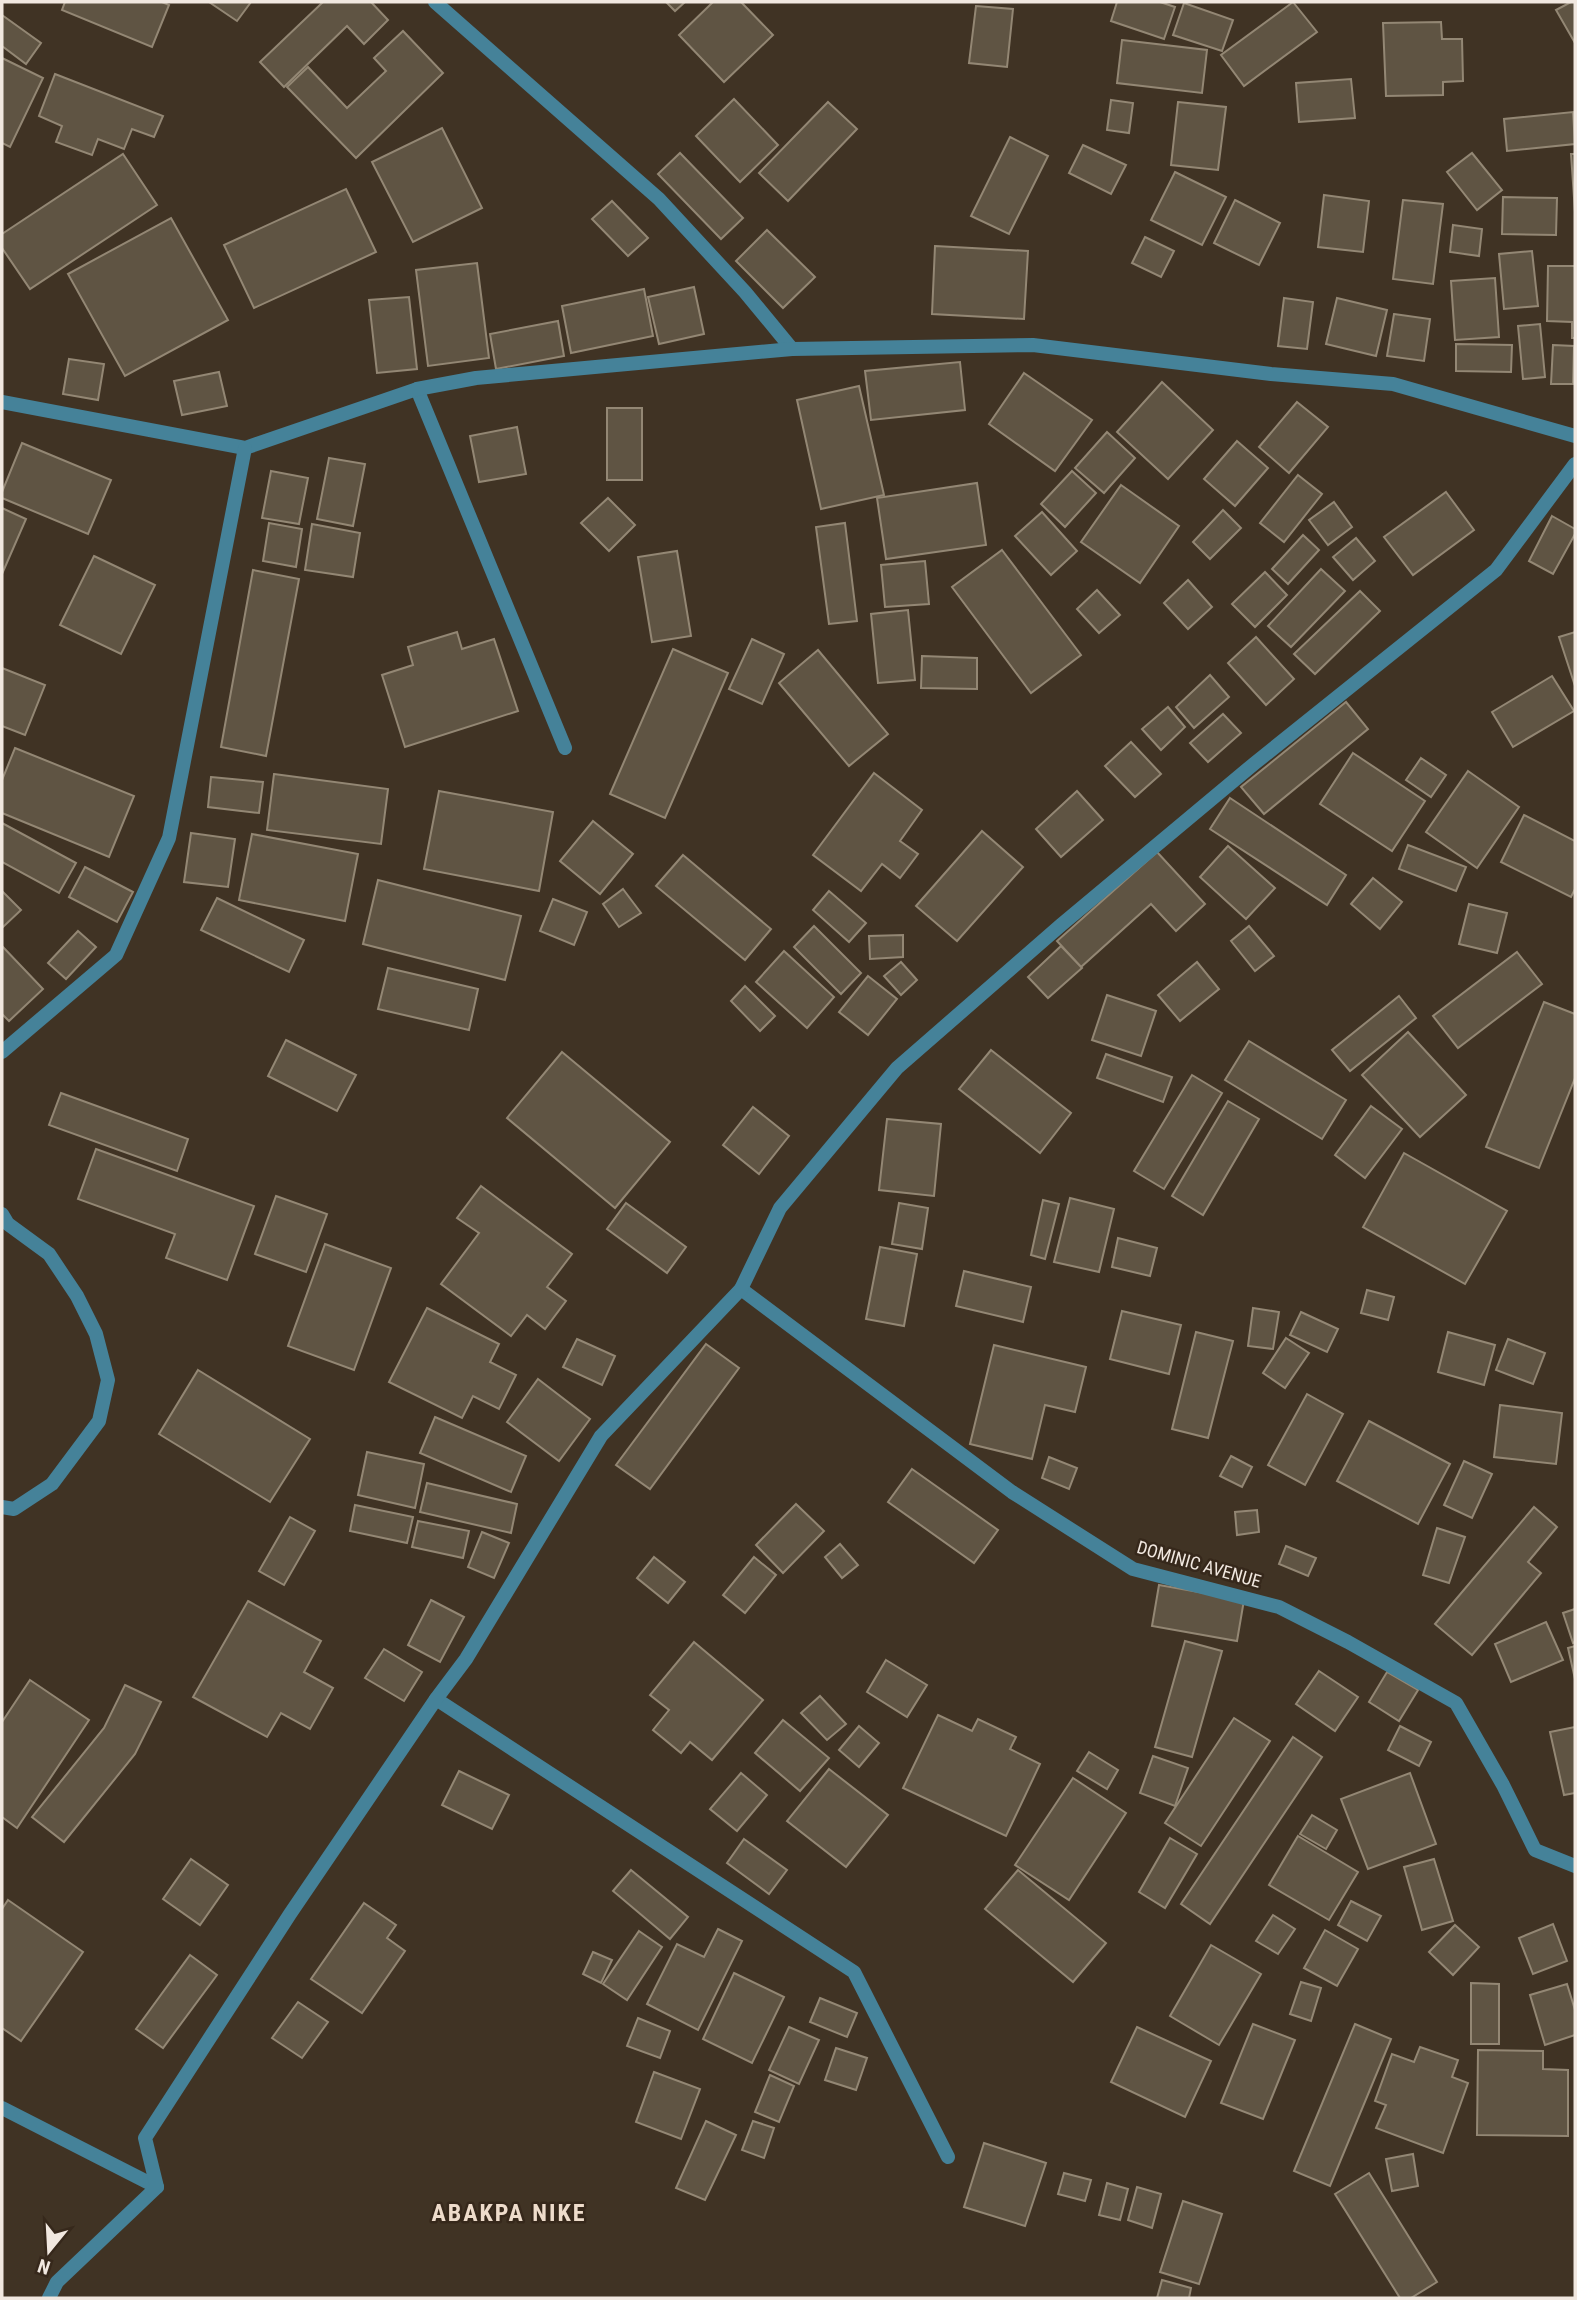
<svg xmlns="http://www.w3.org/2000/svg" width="1577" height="2300" font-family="'Roboto Condensed',sans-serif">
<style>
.building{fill:#5f5443;stroke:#938774;stroke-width:2}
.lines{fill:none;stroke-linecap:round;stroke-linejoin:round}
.street{stroke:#458299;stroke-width:14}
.labels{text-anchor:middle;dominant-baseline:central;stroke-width:5;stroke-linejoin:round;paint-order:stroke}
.street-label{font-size:18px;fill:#f1e8e0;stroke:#36281b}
.district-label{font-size:24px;font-weight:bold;letter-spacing:2px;fill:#eedccb;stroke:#36281b}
</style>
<rect width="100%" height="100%" fill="#403324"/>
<g class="building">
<path d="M65,2H162L169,5L152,47L62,10Z"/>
<path d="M209,2H251L237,21Z"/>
<path d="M323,2H371L388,20L364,44L347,26L284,87L260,62Z"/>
<path d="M666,2H685L675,11Z"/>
<path d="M713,2H741L773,35L724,82L679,35Z"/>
<path d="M1117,2H1160L1175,7L1164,39L1111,21Z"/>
<path d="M1293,2L1317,32L1244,86L1221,55Z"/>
<path d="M1571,2H1575V43L1556,10Z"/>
<path d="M1184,3L1233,20L1222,51L1173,35Z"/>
<path d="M976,6L1013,9L1007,67L969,63Z"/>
<path d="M2,15L41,43L26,64L2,46Z"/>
<path d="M1441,22L1442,39H1462L1463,81L1443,82V95L1386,96L1383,23Z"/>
<path d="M403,31L443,73L356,158L287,87L308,67L347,108L386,71L374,58Z"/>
<path d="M1122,40L1207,50L1202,93L1117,83Z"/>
<path d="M2,58L43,78L10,147L2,143Z"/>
<path d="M55,74L163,116L154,137L132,129L124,149L98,139L92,155L56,142L62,126L39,116Z"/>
<path d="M1351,79L1355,118L1299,122L1296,83Z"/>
<path d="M734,99L778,145L740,182L696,136Z"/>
<path d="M1111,100L1133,103L1129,133L1107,130Z"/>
<path d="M828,102L857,129L788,201L759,173Z"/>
<path d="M1178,102L1226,107L1218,170L1171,165Z"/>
<path d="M1573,112L1575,144L1507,151L1504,119Z"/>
<path d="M442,128L482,208L413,242L372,162Z"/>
<path d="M1010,137L1048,156L1009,234L971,216Z"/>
<path d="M1083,145L1126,165L1111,194L1069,173Z"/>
<path d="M680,153L743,218L721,239L658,174Z"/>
<path d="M1472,153L1502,190L1477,210L1447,172Z"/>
<path d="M123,154L157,205L30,289L2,248V234Z"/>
<path d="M1571,154H1575V212Z"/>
<path d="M1175,172L1226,197L1202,245L1151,220Z"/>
<path d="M346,189L376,252L254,308L224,245Z"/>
<path d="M1324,195L1369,201L1363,252L1318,247Z"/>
<path d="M1503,197L1557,198L1556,235L1502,234Z"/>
<path d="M1235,200L1280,223L1259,265L1214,243Z"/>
<path d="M1403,200L1443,204L1433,284L1393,279Z"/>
<path d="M612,201L648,238L628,256L592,219Z"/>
<path d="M171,218L228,320L125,376L68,274Z"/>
<path d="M1453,225L1482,229L1479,256L1450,252Z"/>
<path d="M767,230L815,277L783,308L736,261Z"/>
<path d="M1145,237L1174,251L1161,277L1132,263Z"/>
<path d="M935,246L1028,251L1024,319L932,314Z"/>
<path d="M1532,251L1538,306L1504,309L1499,254Z"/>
<path d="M477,263L489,358L428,366L416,270Z"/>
<path d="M1548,266H1575V338H1572V322L1547,321Z"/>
<path d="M1495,278L1499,337L1455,340L1451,281Z"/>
<path d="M694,287L704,334L659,344L648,297Z"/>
<path d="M644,289L653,336L571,353L562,306Z"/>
<path d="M409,297L417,369L377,373L369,300Z"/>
<path d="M1284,298L1313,302L1307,349L1278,346Z"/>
<path d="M1337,298L1387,310L1376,356L1326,344Z"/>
<path d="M1394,314L1430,319L1424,361L1387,356Z"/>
<path d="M558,321L564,356L496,369L490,334Z"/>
<path d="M1540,324L1545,377L1523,379L1518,326Z"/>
<path d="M1456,344L1512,345L1511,372L1456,371Z"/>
<path d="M1553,345L1574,346L1573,384H1551Z"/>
<path d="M69,359L104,364L98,400L63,394Z"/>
<path d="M960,362L965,410L871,420L865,371Z"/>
<path d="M219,372L227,406L182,415L174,381Z"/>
<path d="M1024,373L1092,420L1055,471L989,424Z"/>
<path d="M1162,382L1213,430L1168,479L1117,432Z"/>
<path d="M859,386L884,495L821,509L797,400Z"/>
<path d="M1297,402L1328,427L1289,473L1259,447Z"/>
<rect x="607" y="408" width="35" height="72"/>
<path d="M517,427L526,474L479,482L470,436Z"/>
<path d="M1107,432L1135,458L1104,493L1075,468Z"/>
<path d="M1237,441L1268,468L1235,506L1204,479Z"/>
<path d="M22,443L111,480L88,534L2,498V492Z"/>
<path d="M329,458L365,464L353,526L317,519Z"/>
<path d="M271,471L308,478L299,524L262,518Z"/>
<path d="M1072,471L1096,493L1065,527L1041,504Z"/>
<path d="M1298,475L1322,494L1284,542L1260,523Z"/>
<path d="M977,483L986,545L886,559L877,498Z"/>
<path d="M1121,485L1179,526L1140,583L1081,542Z"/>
<path d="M1446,492L1474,530L1413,575L1384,537Z"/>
<path d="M608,498L635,525L609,551L581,523Z"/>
<path d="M1334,502L1352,527L1328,545L1309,520Z"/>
<path d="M2,508L26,519L2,574Z"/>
<path d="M1223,510L1241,528L1210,559L1193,542Z"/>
<path d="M1042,512L1077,551L1051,575L1015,536Z"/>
<path d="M1552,516L1575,529V534L1553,574L1529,561Z"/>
<path d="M269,523L302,529L296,567L263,561Z"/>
<path d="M845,523L857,621L829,624L816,527Z"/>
<path d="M312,524L360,533L353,577L305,570Z"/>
<path d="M1303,535L1319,550L1288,584L1272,569Z"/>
<path d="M1356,538L1375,561L1353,580L1333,557Z"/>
<path d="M1002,550L1081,655L1031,693L952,587Z"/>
<path d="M677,551L691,636L652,642L638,557Z"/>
<path d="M94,556L155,585L121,654L60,625Z"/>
<path d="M925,561L929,604L885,607L881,565Z"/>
<path d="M1321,569L1345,591L1291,647L1268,626Z"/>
<path d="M253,570L299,579L266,756L221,747Z"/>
<path d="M1265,572L1287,595L1255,627L1232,604Z"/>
<path d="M1188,580L1212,607L1188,629L1164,603Z"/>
<path d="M1097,590L1120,615L1099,633L1077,609Z"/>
<path d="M1360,591L1380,611L1315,674L1294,654Z"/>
<path d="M908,610L915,680L878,683L871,614Z"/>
<path d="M457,632L462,649L494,639L518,711L405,747L382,675L413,665L408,647Z"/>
<path d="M1575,632V686L1559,637Z"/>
<path d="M1256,637L1294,679L1266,705L1228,663Z"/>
<path d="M752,639L784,654L762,704L729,689Z"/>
<path d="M673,649L728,673L665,818L610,794Z"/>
<path d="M818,650L888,734L849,766L779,683Z"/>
<path d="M922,656L977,658V689L921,688Z"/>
<path d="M2,668L45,685L25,735L2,726Z"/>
<path d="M1210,675L1229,697L1194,728L1176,707Z"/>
<path d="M1552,676L1574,711L1513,747L1492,712Z"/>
<path d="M1346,702L1368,729L1264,814L1241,787Z"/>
<path d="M1168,707L1185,727L1161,750L1142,729Z"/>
<path d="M1223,714L1241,733L1208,762L1190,743Z"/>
<path d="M1131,742L1161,774L1135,797L1105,766Z"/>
<path d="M15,748L134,796L109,857L2,813V780Z"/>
<path d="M1353,753L1425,801L1392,851L1320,804Z"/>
<path d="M1421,758L1446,775L1431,797L1406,780Z"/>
<path d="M1468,771L1519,807L1477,868L1426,832Z"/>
<path d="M874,773L922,810L900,841L918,854L900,878L882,864L861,891L813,855Z"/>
<path d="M274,774L388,789L381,844L267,830Z"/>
<path d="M211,777L263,782L259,813L208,807Z"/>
<path d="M439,791L553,812L539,891L424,869Z"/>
<path d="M1077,791L1103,820L1061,857L1036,829Z"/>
<path d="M1230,798L1346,875L1327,905L1210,829Z"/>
<path d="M1524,815L1575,841V889L1571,897L1501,862Z"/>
<path d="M593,821L633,854L600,894L560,861Z"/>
<path d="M2,823L76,863L59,893L2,862Z"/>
<path d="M982,831L1023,867L957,941L916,906Z"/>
<path d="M191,833L235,839L228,887L184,882Z"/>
<path d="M252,834L358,854L345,921L239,900Z"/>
<path d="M1408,845L1466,867L1456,891L1399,869Z"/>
<path d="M1228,846L1275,888L1246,919L1200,877Z"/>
<path d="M1157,852L1205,904L1176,931L1151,904L1081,967L1057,941Z"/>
<path d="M683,855L771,929L745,960L656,886Z"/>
<path d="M85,867L133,892L117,922L69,897Z"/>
<path d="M1373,878L1402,902L1380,929L1351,904Z"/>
<path d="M378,880L521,916L505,980L363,944Z"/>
<path d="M623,889L641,913L619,927L603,904Z"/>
<path d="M2,891L21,910L2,928Z"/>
<path d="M829,891L866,923L849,942L813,910Z"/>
<path d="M217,898L304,940L289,972L201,930Z"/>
<path d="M553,899L587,912L574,945L540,931Z"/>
<path d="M1469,904L1507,913L1497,953L1459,944Z"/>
<path d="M814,926L861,973L841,994L794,947Z"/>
<path d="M1249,926L1274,956L1255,971L1231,941Z"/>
<path d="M78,931L96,947L66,979L48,963Z"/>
<path d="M903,935V957L870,959L869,936Z"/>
<path d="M2,946L43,989L9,1021L2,1014Z"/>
<path d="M1061,946L1082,968L1048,998L1028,977Z"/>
<path d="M784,951L834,997L807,1028L756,982Z"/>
<path d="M1517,952L1542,984L1458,1048L1433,1016Z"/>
<path d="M901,962L917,980L901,995L884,976Z"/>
<path d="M1197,962L1219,989L1180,1021L1158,995Z"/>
<path d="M388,968L478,989L469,1030L378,1009Z"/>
<path d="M868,976L897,999L868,1035L839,1012Z"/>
<path d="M745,986L775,1016L760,1031L731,1001Z"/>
<path d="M1107,995L1156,1011L1141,1056L1092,1040Z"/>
<path d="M1399,996L1416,1018L1350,1071L1332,1050Z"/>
<path d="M1544,1002L1575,1014V1078L1539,1168L1486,1147Z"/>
<path d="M1408,1032L1466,1095L1420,1137L1362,1075Z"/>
<path d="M286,1040L356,1075L337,1111L268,1076Z"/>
<path d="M1249,1041L1346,1100L1322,1139L1225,1080Z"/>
<path d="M991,1050L1071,1113L1040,1153L959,1089Z"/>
<path d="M562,1052L670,1142L615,1208L507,1118Z"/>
<path d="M1106,1054L1172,1077L1163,1102L1097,1078Z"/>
<path d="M1192,1075L1222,1093L1164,1189L1134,1171Z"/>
<path d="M61,1093L188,1139L177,1171L49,1125Z"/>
<path d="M1228,1101L1259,1119L1203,1215L1172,1196Z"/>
<path d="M1371,1106L1402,1129L1365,1178L1335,1155Z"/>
<path d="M753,1107L789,1136L759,1174L723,1145Z"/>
<path d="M887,1119L941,1124L934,1196L879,1190Z"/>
<path d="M96,1149L254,1206L227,1280L166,1258L175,1234L78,1199Z"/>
<path d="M1404,1153L1507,1211L1465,1284L1363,1227Z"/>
<path d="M481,1186L572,1254L547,1287L566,1301L545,1329L527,1315L511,1336L441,1284L479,1233L457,1218Z"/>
<path d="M276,1196L327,1214L306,1272L255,1254Z"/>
<path d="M1070,1198L1114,1209L1099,1272L1054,1262Z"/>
<path d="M1043,1200L1059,1204L1045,1259L1031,1255Z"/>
<path d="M626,1203L686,1247L667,1273L607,1229Z"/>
<path d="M899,1203L928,1208L922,1249L892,1244Z"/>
<path d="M1118,1238L1157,1248L1150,1276L1112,1267Z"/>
<path d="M325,1244L391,1268L354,1370L288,1346Z"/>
<path d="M880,1247L917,1254L904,1326L866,1319Z"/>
<path d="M964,1271L1031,1287L1023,1322L956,1306Z"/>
<path d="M1367,1290L1394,1297L1388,1320L1361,1313Z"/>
<path d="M427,1308L499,1344L490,1362L516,1375L499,1409L473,1396L462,1418L389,1382Z"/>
<path d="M1253,1308L1279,1312L1273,1349L1248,1346Z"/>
<path d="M1122,1311L1181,1325L1169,1374L1110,1359Z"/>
<path d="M1301,1312L1338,1329L1327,1352L1290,1335Z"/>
<path d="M1196,1332L1233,1341L1208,1438L1172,1429Z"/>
<path d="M1448,1332L1495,1345L1484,1385L1438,1372Z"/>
<path d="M1286,1338L1309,1353L1285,1388L1263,1373Z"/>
<path d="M577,1339L615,1356L602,1385L563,1367Z"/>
<path d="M1508,1339L1545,1353L1533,1384L1496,1370Z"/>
<path d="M706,1344L739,1368L650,1489L616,1465Z"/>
<path d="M994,1345L1086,1367L1075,1412L1045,1405L1032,1459L970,1444Z"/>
<path d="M198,1370L310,1439L270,1502L159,1434Z"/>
<path d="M538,1379L590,1419L559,1461L507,1422Z"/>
<path d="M1307,1394L1343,1414L1305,1485L1268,1465Z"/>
<path d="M1500,1405L1562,1413L1556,1464L1494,1457Z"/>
<path d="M435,1417L526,1456L511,1492L420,1453Z"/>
<path d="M1369,1421L1450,1464L1418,1524L1337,1481Z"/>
<path d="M367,1452L424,1464L415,1508L358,1495Z"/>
<path d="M1231,1456L1252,1467L1242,1487L1220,1476Z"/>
<path d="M1049,1457L1077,1468L1069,1489L1042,1478Z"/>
<path d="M1464,1461L1492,1474L1472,1518L1444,1505Z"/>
<path d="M912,1469L998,1530L974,1563L888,1502Z"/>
<path d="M427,1483L517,1504L511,1533L420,1512Z"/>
<path d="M796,1504L824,1531L783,1573L756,1545Z"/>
<path d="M355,1505L413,1517L407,1543L350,1531Z"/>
<path d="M1534,1507L1557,1527L1528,1562L1541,1573L1472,1655L1435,1624Z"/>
<path d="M1257,1510L1259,1532L1237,1535L1235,1512Z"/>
<path d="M290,1517L315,1531L284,1585L259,1571Z"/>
<path d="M418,1521L469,1531L463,1558L412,1547Z"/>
<path d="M1437,1528L1465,1537L1449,1583L1423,1575Z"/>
<path d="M482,1532L509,1543L494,1578L468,1567Z"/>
<path d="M840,1544L858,1565L842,1578L825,1557Z"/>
<path d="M1286,1546L1316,1558L1308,1576L1279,1564Z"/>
<path d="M654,1557L685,1582L668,1603L637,1578Z"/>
<path d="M754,1557L776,1575L745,1613L723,1595Z"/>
<path d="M1159,1585L1244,1600L1237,1641L1152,1626Z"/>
<path d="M431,1600L464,1617L440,1662L408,1645Z"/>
<path d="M248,1601L321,1641L304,1672L333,1688L310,1729L281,1713L267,1737L193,1697Z"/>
<path d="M1575,1609V1642L1573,1643L1563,1613Z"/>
<path d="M1546,1622L1563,1660L1511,1682L1495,1644Z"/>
<path d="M1185,1641L1222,1651L1192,1757L1155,1747Z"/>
<path d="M694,1642L763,1700L712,1760L690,1742L681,1753L653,1730L669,1710L650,1695Z"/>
<path d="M1575,1646V1679L1568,1648Z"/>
<path d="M384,1649L422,1672L404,1701L365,1678Z"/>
<path d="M886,1660L927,1685L907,1717L867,1692Z"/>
<path d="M1319,1671L1358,1697L1335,1731L1296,1704Z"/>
<path d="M1387,1672L1418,1690L1399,1721L1369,1702Z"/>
<path d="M30,1680L89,1720L17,1828L2,1817V1722Z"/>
<path d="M125,1685L161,1702L135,1754L64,1842L32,1817L104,1728Z"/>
<path d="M820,1696L846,1724L827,1740L801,1713Z"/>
<path d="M938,1715L972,1731L978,1719L1016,1737L1010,1749L1040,1764L1006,1836L903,1788Z"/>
<path d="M1234,1718L1270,1741L1201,1846L1165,1823Z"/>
<path d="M783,1720L829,1758L800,1791L755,1753Z"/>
<path d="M859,1726L879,1743L859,1767L839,1750Z"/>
<path d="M1400,1726L1431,1742L1419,1766L1388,1750Z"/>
<path d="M1575,1727V1793L1564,1795L1550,1732Z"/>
<path d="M1293,1737L1322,1757L1210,1924L1181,1904Z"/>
<path d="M1089,1752L1118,1770L1107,1789L1077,1771Z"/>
<path d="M1153,1756L1188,1768L1175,1806L1140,1793Z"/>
<path d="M829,1769L888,1815L846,1867L787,1821Z"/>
<path d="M459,1771L509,1795L492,1829L442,1805Z"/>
<path d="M741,1773L767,1795L737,1831L710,1809Z"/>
<path d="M1410,1773L1436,1844L1368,1869L1341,1799Z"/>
<path d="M1073,1778L1126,1813L1069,1900L1015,1865Z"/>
<path d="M1312,1815L1337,1830L1326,1849L1300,1834Z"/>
<path d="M1298,1836L1358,1872L1329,1920L1269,1885Z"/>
<path d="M1170,1838L1197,1854L1165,1908L1139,1892Z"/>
<path d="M744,1839L787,1870L769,1894L727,1863Z"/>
<path d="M191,1859L228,1885L200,1925L163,1899Z"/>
<path d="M1434,1859L1453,1921L1422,1930L1404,1867Z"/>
<path d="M631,1870L688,1917L670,1939L613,1891Z"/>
<path d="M1018,1870L1106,1943L1073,1982L985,1909Z"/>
<path d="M8,1900L83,1952L21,2041L2,2028V1909Z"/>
<path d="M1351,1901L1381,1916L1367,1941L1338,1925Z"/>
<path d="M364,1903L396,1925L387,1938L405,1951L362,2013L311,1979Z"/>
<path d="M1273,1915L1295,1929L1278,1954L1256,1941Z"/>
<path d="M1553,1924L1567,1961L1533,1974L1519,1938Z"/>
<path d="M1455,1925L1479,1947L1453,1975L1429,1952Z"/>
<path d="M718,1929L742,1941L698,2030L647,2004L677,1944L704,1957Z"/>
<path d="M1325,1930L1358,1949L1337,1986L1304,1968Z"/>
<path d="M639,1931L662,1947L627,2000L603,1984Z"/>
<path d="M1211,1945L1261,1974L1219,2045L1170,2016Z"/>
<path d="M593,1952L612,1960L601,1983L583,1974Z"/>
<path d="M190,1955L217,1975L163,2048L136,2029Z"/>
<path d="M734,1973L784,1997L752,2063L703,2039Z"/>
<path d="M1301,1982L1321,1988L1311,2021L1290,2014Z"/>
<path d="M1471,1983L1499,1984V2044H1471Z"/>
<path d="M1567,1984L1575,2010V2035L1545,2045L1530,1995Z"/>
<path d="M820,1998L857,2013L847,2037L810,2022Z"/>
<path d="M298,2002L328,2022L302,2058L272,2038Z"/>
<path d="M638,2018L670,2031L660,2058L627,2046Z"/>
<path d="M1253,2024L1295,2040L1263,2119L1221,2103Z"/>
<path d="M1355,2024L1391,2039L1330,2186L1294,2171Z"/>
<path d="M789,2027L819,2040L799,2084L769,2070Z"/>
<path d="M1137,2027L1211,2061L1185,2117L1111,2082Z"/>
<path d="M1420,2047L1458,2060L1452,2077L1468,2083L1443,2153L1376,2128L1386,2105L1375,2101L1392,2054L1414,2062Z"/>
<path d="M836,2048L867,2058L856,2090L825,2080Z"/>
<path d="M1478,2050L1543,2051V2069L1568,2070V2136L1477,2135Z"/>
<path d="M654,2072L700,2089L681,2139L636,2122Z"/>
<path d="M770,2075L794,2086L779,2122L755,2112Z"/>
<path d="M706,2121L736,2135L705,2200L676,2188Z"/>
<path d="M753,2121L774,2128L764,2158L742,2150Z"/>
<path d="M984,2143L1046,2163L1025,2226L964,2207Z"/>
<path d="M1413,2154L1418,2186L1392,2191L1386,2159Z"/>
<path d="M1064,2173L1091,2180L1085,2201L1058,2194Z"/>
<path d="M1369,2173L1437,2282L1411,2298H1400L1335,2194Z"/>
<path d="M1107,2183L1128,2189L1120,2220L1099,2215Z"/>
<path d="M1137,2187L1161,2194L1152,2228L1128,2220Z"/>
<path d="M1183,2201L1222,2214L1199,2284L1160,2272Z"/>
<path d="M1162,2280L1191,2288L1189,2298H1157Z"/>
</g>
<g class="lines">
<g class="street">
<path d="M435,2L659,199L745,292L792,349"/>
<path d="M417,389L565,748"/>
<path d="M2,402L245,448L417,389L476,378L792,349L1033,345L1271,374L1393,384L1575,436"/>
<path d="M2,1052L116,955L169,838L245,448"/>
<path d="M2,1214L8,1224L49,1254L77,1296L96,1334L108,1380L99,1421L52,1484L14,1509L2,1507"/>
<path d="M741,1289L1012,1492L1133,1569L1279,1607L1348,1642L1456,1703L1503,1785L1535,1850L1575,1866"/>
<path d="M436,1699L854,1972L948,2157"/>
<path d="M2,2108L157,2187"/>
<path d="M49,2298L57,2282L157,2187L145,2138L290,1914L436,1699L466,1659L601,1436L741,1289L780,1208L897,1068L1061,925L1255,763L1496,570L1575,464"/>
</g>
</g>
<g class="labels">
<g class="street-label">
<text transform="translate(1199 1564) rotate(16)">DOMINIC AVENUE</text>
</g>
<g class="district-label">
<text x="509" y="2213">ABAKPA NIKE</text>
</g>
</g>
<rect width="1577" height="2300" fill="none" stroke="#f1e8e0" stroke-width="7"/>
<g transform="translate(49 2251) rotate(198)" stroke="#36281b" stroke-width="5" paint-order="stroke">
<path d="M0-5L12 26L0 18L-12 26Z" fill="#f1e8e0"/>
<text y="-10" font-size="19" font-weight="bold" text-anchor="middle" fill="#f1e8e0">N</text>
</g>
</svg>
